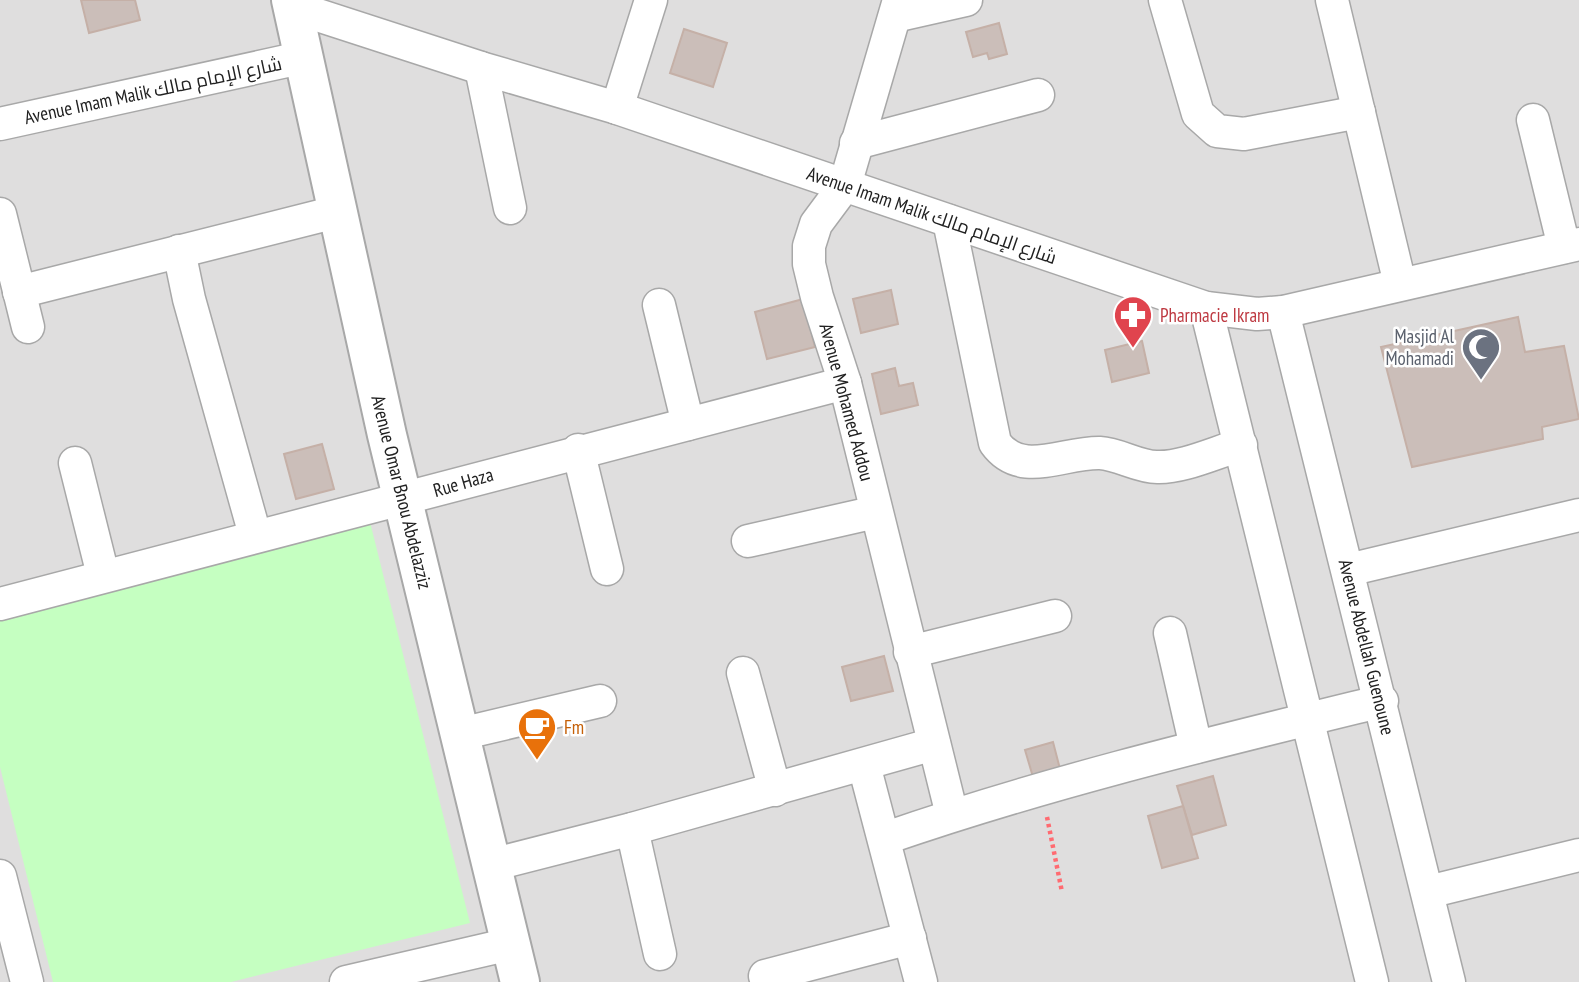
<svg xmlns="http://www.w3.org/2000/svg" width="1579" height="982" font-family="'PT Sans Narrow',Cairo,sans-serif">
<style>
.residential{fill:#dfdede}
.park{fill:#c5ffc1}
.building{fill:#cbbeb9;stroke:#c5b0a7;stroke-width:2}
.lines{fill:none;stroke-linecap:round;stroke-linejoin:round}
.minor-casing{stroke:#a8a8a8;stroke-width:35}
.tertiary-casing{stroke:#a8a8a8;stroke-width:42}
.path{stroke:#ff6b71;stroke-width:4.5;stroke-dasharray:3.5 3.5;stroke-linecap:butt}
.minor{stroke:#fff;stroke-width:32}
.tertiary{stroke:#fff;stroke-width:38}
.labels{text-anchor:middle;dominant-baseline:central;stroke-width:5;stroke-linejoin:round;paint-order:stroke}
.street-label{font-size:19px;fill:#212121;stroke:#fff}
.health-label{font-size:19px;fill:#be3a42;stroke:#fff;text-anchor:start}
.worship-label{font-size:19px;fill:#5b616d;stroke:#fff;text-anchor:end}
.food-label{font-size:19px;fill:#c56008;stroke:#fff;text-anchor:start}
</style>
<rect width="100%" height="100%" fill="#f2ede7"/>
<rect class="residential" x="0" y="0" width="1579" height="982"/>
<path class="park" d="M370,522L470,923L231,982H53L0,767V613Z"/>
<g class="building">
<path d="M81,0H135L140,20L89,33Z"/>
<path d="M999,23L1007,54L989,59L987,53L973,57L966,32Z"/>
<path d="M684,29L727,43L713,87L670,73Z"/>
<path d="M891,290L898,324L861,333L853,299Z"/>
<path d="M803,299L815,347L767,359L755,312Z"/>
<path d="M1518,317L1525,352L1564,346L1579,419L1542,427L1543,439L1412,467L1381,347Z"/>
<path d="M1142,341L1149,373L1112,382L1105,350Z"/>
<path d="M895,368L899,386L913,383L918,405L881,414L872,374Z"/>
<path d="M322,444L334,489L296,499L284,454Z"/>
<path d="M884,656L893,691L851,701L842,667Z"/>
<path d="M1053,742L1060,769L1033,777L1025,750Z"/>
<path d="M1213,776L1226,825L1192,835L1177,786Z"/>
<path d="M1183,806L1198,858L1162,868L1148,816Z"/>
</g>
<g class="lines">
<g class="minor-casing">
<g id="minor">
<path d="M899,0L845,185L816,224L809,246V264L817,297L845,383L952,815"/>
<path d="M1165,0L1198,114L1217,131L1244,134L1359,112"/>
<path d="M1332,0L1400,284"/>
<path d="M293,7L481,68L617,108L1206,308L1257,314L1283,312L1579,244"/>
<path d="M895,16L966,0"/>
<path d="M481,68L510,208"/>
<path d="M617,108L651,0"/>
<path d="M1533,120L1564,247"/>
<path d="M0,124L305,57"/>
<path d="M856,143L1038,95"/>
<path d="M0,214L28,327"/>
<path d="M949,221L995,443C1021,479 1063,452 1100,453C1119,454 1138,467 1157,467C1183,468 1216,452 1241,445"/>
<path d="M179,251L189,299L255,535"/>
<path d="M19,292L340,211"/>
<path d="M659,305L688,424"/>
<path d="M1206,308L1372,982"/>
<path d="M1283,312L1449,982"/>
<path d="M578,450L607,569"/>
<path d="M75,463L103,575"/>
<path d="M748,541L876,512"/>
<path d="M1348,570L1579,515"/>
<path d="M0,604L845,383"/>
<path d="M1170,633L1196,747"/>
<path d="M910,652L1055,616"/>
<path d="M743,673L775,790"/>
<path d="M460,734L600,701"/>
<path d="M864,765L921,982"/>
<path d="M632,829L660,954"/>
<path d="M886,838C1048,782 1215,742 1382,701"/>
<path d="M491,865L632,829L934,744"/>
<path d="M0,876L27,982"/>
<path d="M1428,892L1579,855"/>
<path d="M765,976L910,938"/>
<path d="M346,982L510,944"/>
</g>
</g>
<g class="tertiary-casing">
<path id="tertiary" d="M291,0L387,435L520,982"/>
</g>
<path class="path" d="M1047,817L1062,892"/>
<use href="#minor" class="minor"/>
<use href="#tertiary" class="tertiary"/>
</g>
<defs>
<g id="pharmacy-pin" transform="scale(2.0125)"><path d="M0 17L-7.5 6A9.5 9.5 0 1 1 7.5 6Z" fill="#e0444e" stroke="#fff"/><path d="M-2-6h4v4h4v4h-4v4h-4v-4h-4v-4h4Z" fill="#fff"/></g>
<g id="mosque-pin" transform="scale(2.0125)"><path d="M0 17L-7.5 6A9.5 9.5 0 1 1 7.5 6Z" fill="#6b7280" stroke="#fff"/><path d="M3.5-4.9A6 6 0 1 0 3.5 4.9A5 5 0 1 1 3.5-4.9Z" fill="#fff"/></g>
<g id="cafe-pin" transform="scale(2.0125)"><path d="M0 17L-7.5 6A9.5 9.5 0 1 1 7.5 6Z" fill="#e8710a" stroke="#fff"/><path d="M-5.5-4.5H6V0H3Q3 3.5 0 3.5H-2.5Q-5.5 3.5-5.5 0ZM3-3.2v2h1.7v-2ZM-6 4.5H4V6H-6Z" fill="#fff"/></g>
</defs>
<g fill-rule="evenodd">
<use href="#pharmacy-pin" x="1133" y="315"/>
<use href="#mosque-pin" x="1481" y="347"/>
<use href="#cafe-pin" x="537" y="727"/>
</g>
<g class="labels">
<g class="street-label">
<text transform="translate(153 90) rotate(-12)">Avenue Imam Malik شارع الإمام مالك</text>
<text transform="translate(932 215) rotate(19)">Avenue Imam Malik شارع الإمام مالك</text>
<text transform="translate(847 402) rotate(75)">Avenue Mohamed Addou</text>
<text transform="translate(463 482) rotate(-16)">Rue Haza</text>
<text transform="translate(402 492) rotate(76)">Avenue Omar Bnou Abdelazziz</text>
<text transform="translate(1367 647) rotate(76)">Avenue Abdellah Guenoune</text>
</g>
<g class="health-label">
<text x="1160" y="315">Pharmacie Ikram</text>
</g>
<g class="worship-label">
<text x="1454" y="336">Masjid Al<tspan x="1454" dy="22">Mohamadi</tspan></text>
</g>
<g class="food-label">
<text x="564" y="727">Fm</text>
</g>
</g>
</svg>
